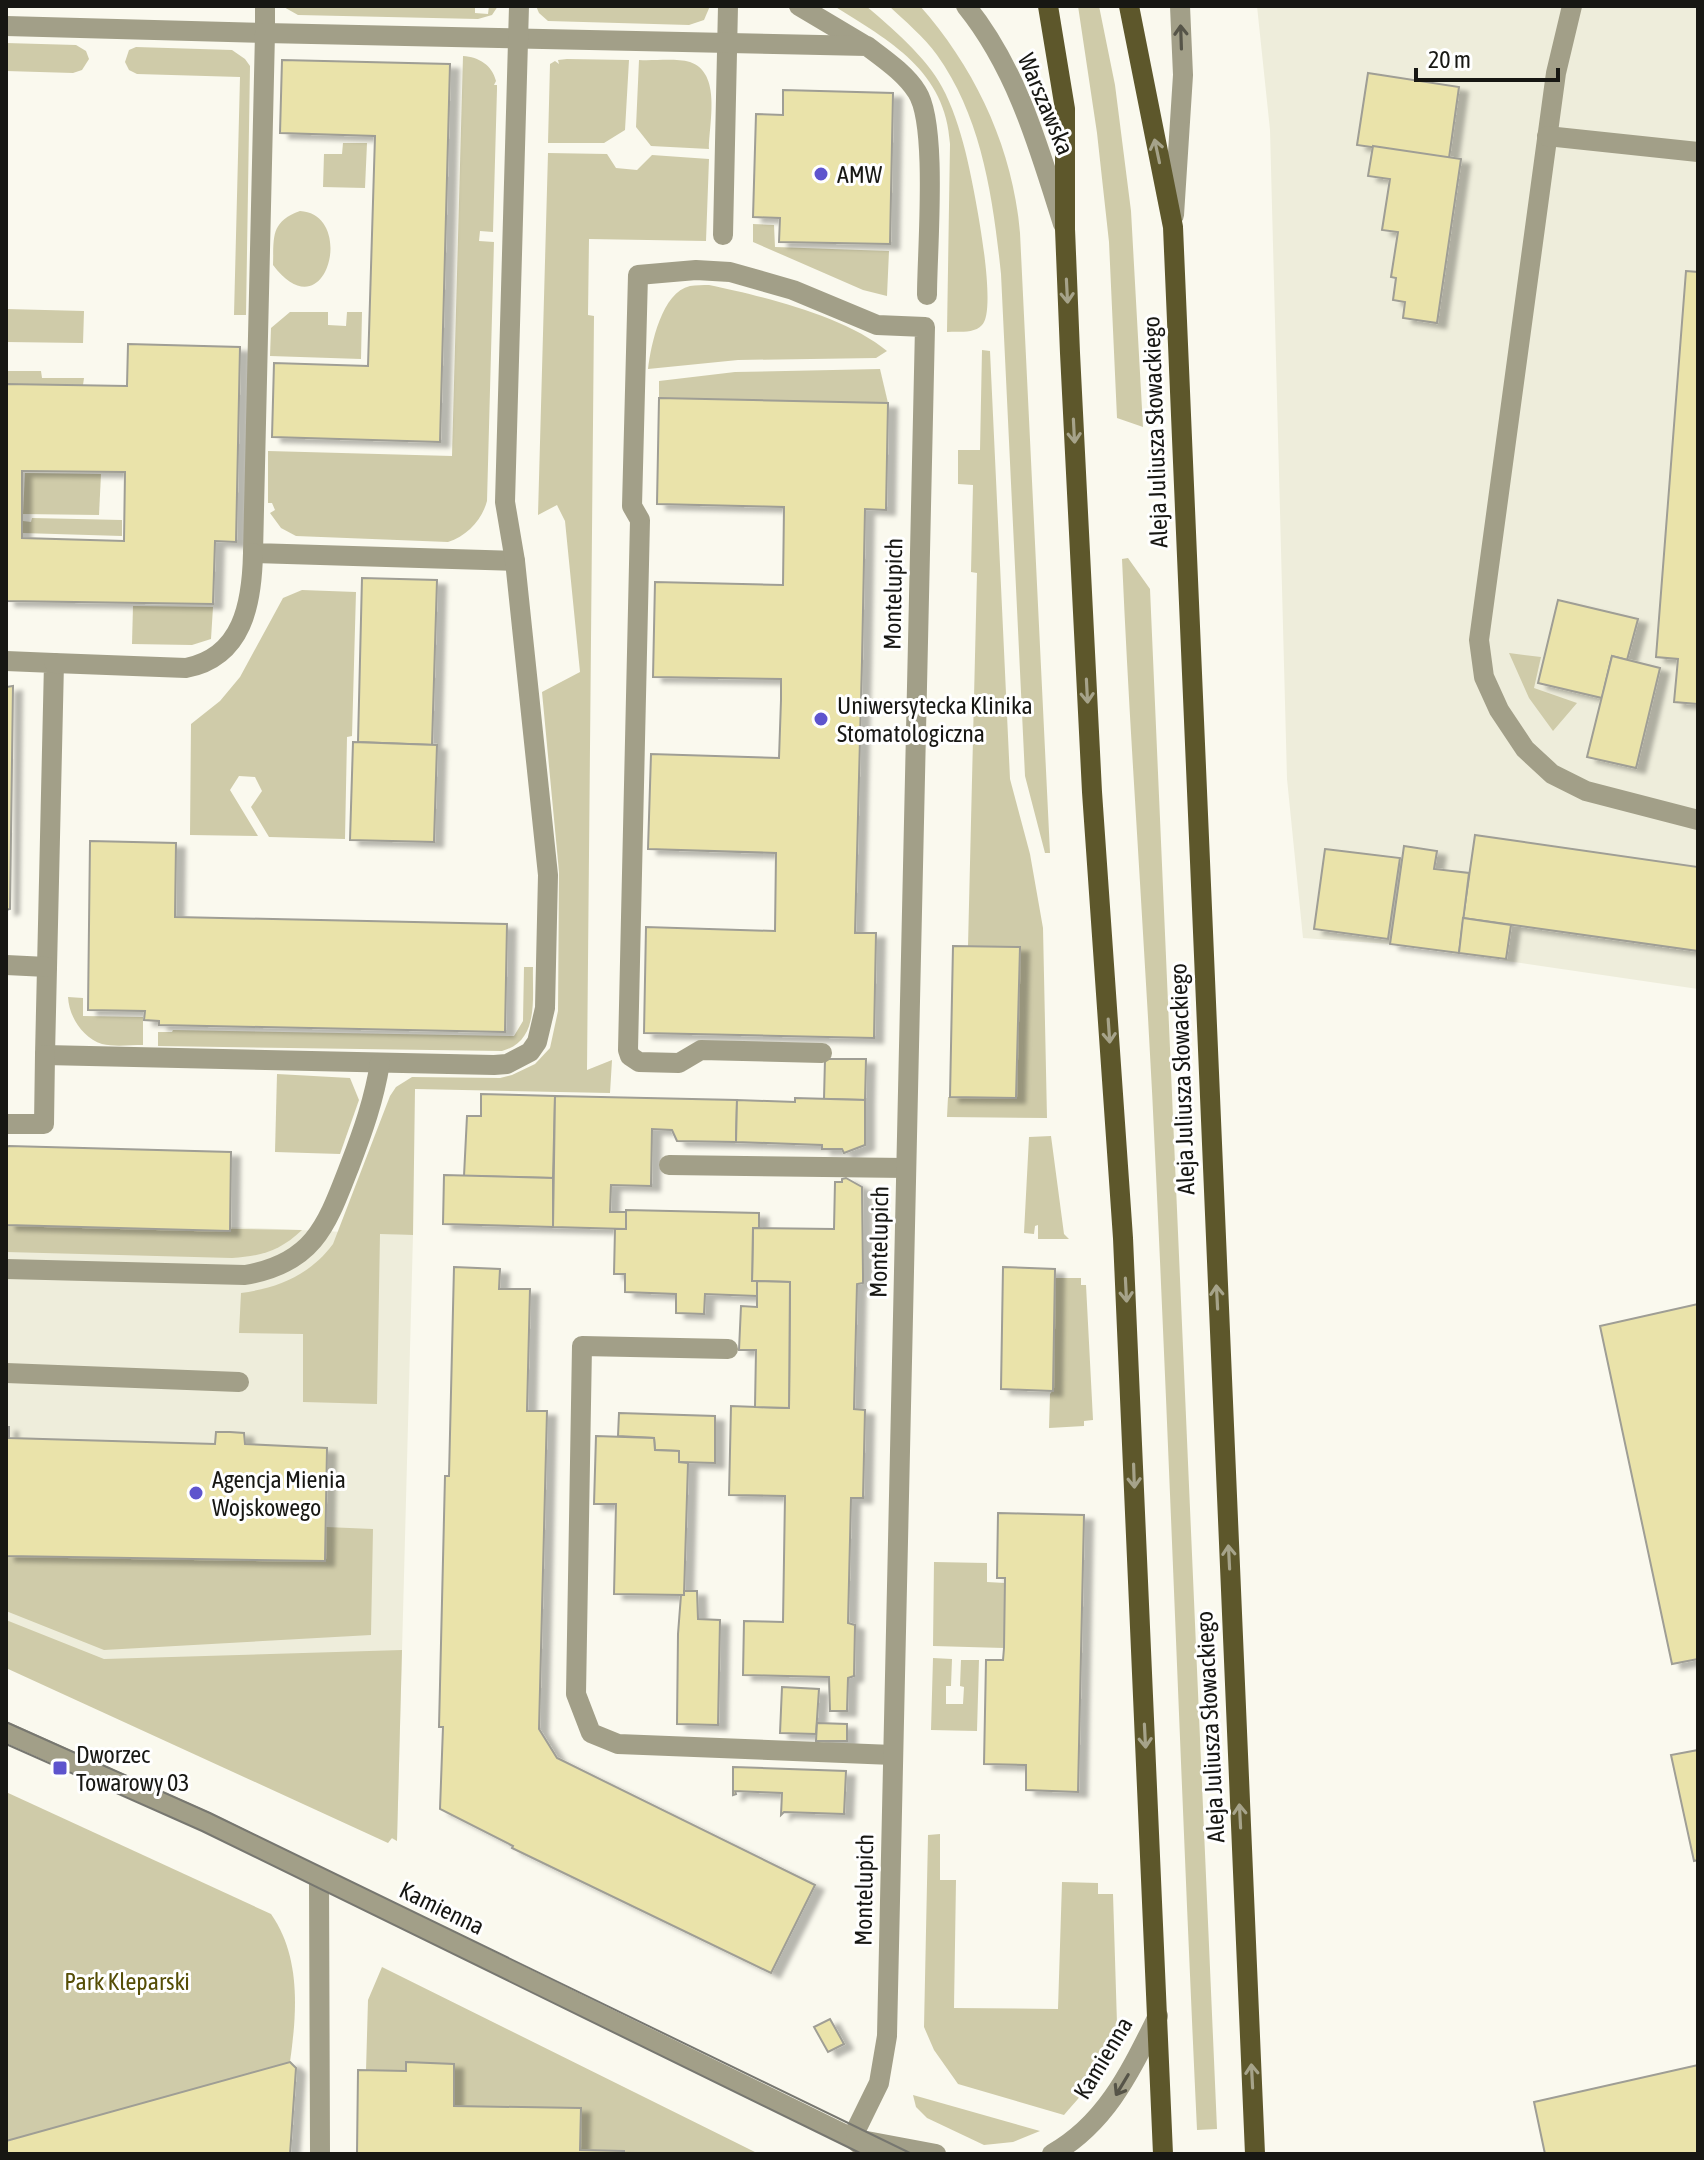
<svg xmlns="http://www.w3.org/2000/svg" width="1704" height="2160" font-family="'Asap Condensed',sans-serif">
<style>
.built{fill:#eeeddb}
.green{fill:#cfcba9}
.building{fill:#eae3aa;stroke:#9f9e95;stroke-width:2;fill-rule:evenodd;filter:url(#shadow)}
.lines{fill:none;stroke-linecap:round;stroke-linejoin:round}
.service{stroke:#a29f88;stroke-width:20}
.minor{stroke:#a29f88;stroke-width:20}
.tertiary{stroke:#a29f88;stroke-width:20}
.primary{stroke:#5d572b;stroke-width:20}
.tram{stroke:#777770;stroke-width:2}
.oneway{stroke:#565448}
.oneway2{stroke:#a6a38a}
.poi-dot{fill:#5e54cd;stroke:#fff;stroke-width:3}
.labels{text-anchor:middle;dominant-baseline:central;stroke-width:6;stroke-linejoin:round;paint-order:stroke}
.street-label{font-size:24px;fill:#171713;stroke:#fff}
.poi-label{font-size:24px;fill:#171713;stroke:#fff;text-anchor:start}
.park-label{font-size:24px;fill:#554d06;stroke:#fff}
</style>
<defs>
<filter id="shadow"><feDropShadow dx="9" dy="5" stdDeviation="2" flood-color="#0004"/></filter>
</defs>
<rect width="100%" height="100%" fill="#faf9ee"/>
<g class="built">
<path d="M1257,6H1698V989L1390,944L1303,938L1287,779L1270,130Z"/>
<path d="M6,1225L230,1227L413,1235L397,1841L6,1662Z"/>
</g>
<g class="green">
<path d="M282,6H475V13L488,14L489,6H498L492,15L478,19L298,15Z"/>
<path d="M536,6H710L704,20L689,25L548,21L539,13Z"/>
<path d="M834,6H866C891,27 927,58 942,87C952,105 960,130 965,150C972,177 999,308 982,325C974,334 959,331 947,332L950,144C946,71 890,41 834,6Z"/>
<path d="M889,6H920C976,69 1013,149 1020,233L1050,853H1045L1025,776L1001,274C993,198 982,118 937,55C924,37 905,21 889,6Z"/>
<path d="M1078,6H1099L1115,85L1131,211L1143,427L1117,418L1109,242L1097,133Z"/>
<path d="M6,43L76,45L86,51L89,59L82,70L73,73L6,71Z"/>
<path d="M136,47L232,50L245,59L250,66L246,315H234L240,77L137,74L129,70L125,62L129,50Z"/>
<path d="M463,56C479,57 492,65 496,81L494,85H497V89L493,232L480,231L479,241L494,242L487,501C482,520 467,536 448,542L296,536L281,528L270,513L275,510L272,503H268V451L452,456Z"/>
<path d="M567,59L629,60L625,130L604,143H548L550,64L555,61L559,64L558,60Z"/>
<path d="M639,60C654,61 675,58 690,62C722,73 709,123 709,149L651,146L636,127Z"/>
<path d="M343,143H367L365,188L323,187L324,154H342Z"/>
<path d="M548,153L607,154L616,168L637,170L652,155L709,159L706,241L589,239L588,315L594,316L587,1070L612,1060L610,1093L415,1089L413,1235L380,1234L377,1404L303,1402V1334L239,1333L241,1293C278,1288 310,1275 333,1244L390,1096L396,1087L412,1077L500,1078L512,1075L535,1064L550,1048L558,1011L559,872L542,692L580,672L565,521L557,505L538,515Z"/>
<path d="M300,211C357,214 326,335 273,265C274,237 270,222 300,211Z"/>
<path d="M753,224L774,225L775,247L889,251L887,296L863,290L753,242Z"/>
<path d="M709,285C762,296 845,316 887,351L876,358L738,360L648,369C651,344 662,292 690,286C696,285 703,285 709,285Z"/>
<path d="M6,309L84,311L83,343L6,342Z"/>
<path d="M290,312H328V325L346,326L347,312H362L361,359L270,356L271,328Z"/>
<path d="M982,350L990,351L1010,779L1030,854L1043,928L1047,1118L947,1117L948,1097L1016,1098L1020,947L968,946L977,573L971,572L973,485L958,484V450H980Z"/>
<path d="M880,369L888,403L659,398V381L735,372Z"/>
<path d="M6,371H41L42,378H84L83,385L6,384Z"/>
<path d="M25,473L101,474L99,515L23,514Z"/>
<path d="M32,518L122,520V536L22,533L23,521L31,522Z"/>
<path d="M1128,558L1150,589L1217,2129L1197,2130C1182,1812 1171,1493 1156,1174C1147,969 1131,764 1122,559Z"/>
<path d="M302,590L356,592L352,736L347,737L345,839L269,837L251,807L262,791L255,777L239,776L230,790L258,836L190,835L191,724L220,701L240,677L283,598Z"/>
<path d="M133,606L213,607L211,639L192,645L132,644Z"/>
<path d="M1509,653L1541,657L1534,688L1577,703L1553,731L1529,698Z"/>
<path d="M524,967H533C532,998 540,1041 502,1051L158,1046V1032H172L173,1030L514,1036L523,1021Z"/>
<path d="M68,997L83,998V1016L143,1017V1045C130,1045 114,1047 102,1044C83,1038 69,1017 68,997Z"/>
<path d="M277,1074L350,1078L359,1100L340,1154L275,1152Z"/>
<path d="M1051,1136L1064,1234L1069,1239H1038V1225L1035,1226L1034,1234L1024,1233L1029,1137Z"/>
<path d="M6,1225L302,1230C280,1251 261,1256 232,1258L6,1252Z"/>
<path d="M1055,1278H1081V1285H1086L1093,1420L1084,1421V1426L1049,1428L1050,1394L1053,1390Z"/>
<path d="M326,1527L373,1529L371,1635L104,1650L6,1611V1556L324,1561Z"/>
<path d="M934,1562L987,1563V1582L1005,1583L1004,1648L933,1646Z"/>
<path d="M6,1620L104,1659L402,1650L397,1841L392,1838L388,1843L6,1668Z"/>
<path d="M933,1658L952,1659L951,1686H946V1704H963L964,1687L960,1686L961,1660H979L977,1731L931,1730Z"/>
<path d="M6,1792L271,1914C301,1957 297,2012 290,2062L6,2141Z"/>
<path d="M940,1834V1880H956L954,2008L1058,2009L1062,1882L1098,1883V1894H1113L1117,2024C1107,2064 1091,2085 1064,2115L958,2084L934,2050L924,2027L928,1835Z"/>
<path d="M382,1967L759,2154H624L623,2151L580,2150L581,2108L454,2106V2064L406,2071H366L368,2000Z"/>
<path d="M913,2095L1040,2131L1013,2142L984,2145L927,2118L916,2107Z"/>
</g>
<g class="building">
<path d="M282,60L450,64L440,442L272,437L274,363L368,366L375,136L280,133Z"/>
<path d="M1368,73L1459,87L1449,158L1357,145Z"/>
<path d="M783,90L893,93L890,244L779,242L780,218L753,217L756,114L783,115Z"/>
<path d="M1373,146L1461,159L1437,323L1403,318L1405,302L1393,300L1396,278L1391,277L1398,232L1382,230L1390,179L1368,176Z"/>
<path d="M1686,271L1698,272V704L1674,702L1678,659L1656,657Z"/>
<path d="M128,344L240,347L236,542L215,541L213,604L6,601V384L127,386ZM22,471L125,472L124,541L22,538Z"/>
<path d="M659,398L888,403L886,510L865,509L862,661L855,933H876L874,1038L644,1033L646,927L775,931L776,853L648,849L651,754L779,758L781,700V679L653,677L655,582L783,585L784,507L657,504Z"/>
<path d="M362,578L437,580L432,745L358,742Z"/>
<path d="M1558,600L1638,619L1627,660L1612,656L1602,698L1538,683Z"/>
<path d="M1612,656L1660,668L1636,768L1587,757Z"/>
<path d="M13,686L10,909L6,910V687Z"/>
<path d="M353,742L437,745L434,842L350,840Z"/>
<path d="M1475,835L1698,867V951L1463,918Z"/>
<path d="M90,841L176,843L175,917L507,924L505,1032L159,1025V1021L144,1020L145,1011L88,1010Z"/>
<path d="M1404,846L1437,851L1434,869L1469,873L1459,953L1390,944Z"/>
<path d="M1325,849L1400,858L1388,939L1314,929Z"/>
<path d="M1463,918L1511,925L1506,959L1459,953Z"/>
<path d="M953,946L1020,947L1016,1098L950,1097Z"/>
<path d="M825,1059H866L865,1100L824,1099Z"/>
<path d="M481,1094L555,1096L553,1178L464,1176L467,1116H481Z"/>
<path d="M555,1096L737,1100L736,1142L677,1141L672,1130L652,1129L651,1186L611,1185L610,1212H627L626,1229L553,1227Z"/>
<path d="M795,1098L865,1100V1145L844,1153L842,1149H822V1145L736,1142L737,1100L795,1102Z"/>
<path d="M9,1146L231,1152L230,1231L7,1225L6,1147Z"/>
<path d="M444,1175L553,1178V1227L443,1224Z"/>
<path d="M846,1178L862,1187L863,1275V1283L857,1284L854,1409L865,1410L863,1498H851L848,1623L855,1625L854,1676L848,1678L847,1711H830L829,1677L743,1675L744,1621L783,1622L785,1496L729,1495L731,1406L789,1408L790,1282L752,1281L753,1228L834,1229L835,1182H842V1179Z"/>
<path d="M626,1210L759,1213V1228H753L752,1281H757V1296L705,1294L704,1314L676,1313V1294L625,1292V1274H614L615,1229H626Z"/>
<path d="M454,1267L500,1269L499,1289H530L527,1411H547L539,1729L557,1758L815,1885L771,1973L512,1848L513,1846L440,1809L443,1727H439L445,1476H449Z"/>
<path d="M1003,1267L1055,1269L1053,1391L1001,1389Z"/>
<path d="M757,1281L790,1282L789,1408L755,1407L756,1350H739L741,1306L757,1307Z"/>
<path d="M1698,1304V1659L1672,1664L1600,1326Z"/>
<path d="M619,1413L715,1416V1463L679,1462V1451L655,1450L654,1438L618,1436Z"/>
<path d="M6,1427H9V1438L215,1444L216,1432H230L244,1433L245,1444L327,1448L325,1561L6,1556Z"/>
<path d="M596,1436L654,1438L655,1450L679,1451V1462L688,1463L684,1595L614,1594L616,1504H594Z"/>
<path d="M998,1513L1084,1515L1078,1792L1026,1790V1765L984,1764L986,1660H1003L1004,1648L1005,1578H997Z"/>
<path d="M684,1591H697L698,1619L720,1620L718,1725L677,1724L678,1634L681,1595H684Z"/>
<path d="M782,1687L819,1689L816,1734L780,1733Z"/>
<path d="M817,1723L847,1724V1741H816Z"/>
<path d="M1698,1750V1860L1694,1861L1671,1755Z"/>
<path d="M733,1767L846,1771L844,1814L784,1812L781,1815L782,1793L735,1791L736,1794L733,1795Z"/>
<path d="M830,2019L844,2044L828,2052L814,2027Z"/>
<path d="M290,2062L296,2068L290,2154H6V2141Z"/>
<path d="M406,2062L454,2064V2106L581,2108L580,2150L624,2151V2154H357L358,2070L406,2071Z"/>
<path d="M1698,2065V2154H1545L1534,2102Z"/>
</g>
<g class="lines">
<g class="service">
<path d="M799,6L863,44"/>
<path d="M1572,6L1556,73L1479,640L1484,677L1499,710L1525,749L1552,774L1586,791L1698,820"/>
<path d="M6,26L265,33V6"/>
<path d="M1547,136L1698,152"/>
<path d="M723,235L728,6"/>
<path d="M515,561L253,553L265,33L867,46C884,59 905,73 917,92C938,124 927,251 927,295"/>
<path d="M6,661L54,663L45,1055L494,1065L507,1064L530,1052L537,1042L545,1008L548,875L515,561L505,502L519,6"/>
<path d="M54,663L186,668C243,657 252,603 253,553"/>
<path d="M6,965L47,967"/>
<path d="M6,1124H44L45,1055"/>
<path d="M669,1165L906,1168"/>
<path d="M6,1269L245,1275C315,1263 327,1224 350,1165C363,1131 374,1100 380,1063"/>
<path d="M728,1349L582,1346L576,1694L591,1733L618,1744L893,1755"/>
<path d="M6,1373L239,1382"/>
<path d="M319,1877L320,2154"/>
</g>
<g class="minor">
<path d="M822,1053L701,1050L679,1063L639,1062L630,1056L628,1050L640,520L632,506L638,275L696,270L730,272L793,290L877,325L925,327L887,2036L879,2083L852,2138"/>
<path d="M6,1732L207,1822L852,2138L871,2154"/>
<path d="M856,2139L936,2154"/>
<path d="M1052,2154C1107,2123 1131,2070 1158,2016"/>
</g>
<g class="tertiary">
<path d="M966,6C1017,69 1039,148 1063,224"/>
<path d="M1174,215L1183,75L1180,6"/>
</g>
<g class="primary">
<path d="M1048,6L1065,109V229L1070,353L1092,792L1123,1238L1163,2154"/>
<path d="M1129,6L1173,227L1255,2154"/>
</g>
<g class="tram">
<path d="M6,1722L210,1813L912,2154"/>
<path d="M6,1744L202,1831L862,2154"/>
</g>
</g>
<defs><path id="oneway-shaft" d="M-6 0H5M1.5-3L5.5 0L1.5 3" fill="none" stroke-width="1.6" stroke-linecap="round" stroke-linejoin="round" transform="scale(2)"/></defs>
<g class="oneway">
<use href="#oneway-shaft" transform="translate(1181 37) rotate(-92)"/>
<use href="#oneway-shaft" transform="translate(1122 2085) rotate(121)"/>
</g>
<g class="oneway2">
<use href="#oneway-shaft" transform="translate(1157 151) rotate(-102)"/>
<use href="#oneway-shaft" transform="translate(1067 291) rotate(87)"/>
<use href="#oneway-shaft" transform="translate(1074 431) rotate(87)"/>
<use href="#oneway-shaft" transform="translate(1087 691) rotate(87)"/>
<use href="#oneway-shaft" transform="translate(1109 1031) rotate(86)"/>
<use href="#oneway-shaft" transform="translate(1126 1290) rotate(87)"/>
<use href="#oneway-shaft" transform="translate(1217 1297) rotate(-93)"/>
<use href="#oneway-shaft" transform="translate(1134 1476) rotate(88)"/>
<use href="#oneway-shaft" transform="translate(1229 1557) rotate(-93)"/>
<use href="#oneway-shaft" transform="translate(1145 1736) rotate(87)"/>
<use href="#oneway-shaft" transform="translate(1240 1816) rotate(-93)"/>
<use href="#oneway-shaft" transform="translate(1252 2076) rotate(-93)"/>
</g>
<g class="poi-dot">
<circle cx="821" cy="174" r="8"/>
<circle cx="821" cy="719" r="8"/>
<circle cx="196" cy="1493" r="8"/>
<rect x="52" y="1760" width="16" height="16" rx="4"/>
</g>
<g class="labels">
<g class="street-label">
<text transform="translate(1046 104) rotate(67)">Warszawska</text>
<text transform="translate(1155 432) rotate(-92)">Aleja Juliusza Słowackiego</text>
<text transform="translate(893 594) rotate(-89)">Montelupich</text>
<text transform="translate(1182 1079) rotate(-92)">Aleja Juliusza Słowackiego</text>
<text transform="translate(879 1242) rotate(-89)">Montelupich</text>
<text transform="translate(1210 1727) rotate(-93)">Aleja Juliusza Słowackiego</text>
<text transform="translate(864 1890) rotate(-89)">Montelupich</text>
<text transform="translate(442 1908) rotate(26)">Kamienna</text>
<text transform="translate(1103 2058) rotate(-59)">Kamienna</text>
</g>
<g class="poi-label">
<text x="837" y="174">AMW</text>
<text x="837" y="705">Uniwersytecka Klinika<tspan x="837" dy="28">Stomatologiczna</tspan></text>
<text x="212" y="1479">Agencja Mienia<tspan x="212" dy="28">Wojskowego</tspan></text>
<text x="76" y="1754">Dworzec<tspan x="76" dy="28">Towarowy 03</tspan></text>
</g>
<g class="park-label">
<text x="127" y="1981">Park Kleparski</text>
</g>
</g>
<rect width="1704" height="2160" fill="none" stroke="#171713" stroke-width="16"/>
<path d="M1416 68v12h142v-12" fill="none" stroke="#171713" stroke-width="4"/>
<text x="1428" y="68" font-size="24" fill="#171713" stroke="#ffffff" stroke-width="6" paint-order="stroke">20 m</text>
</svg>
